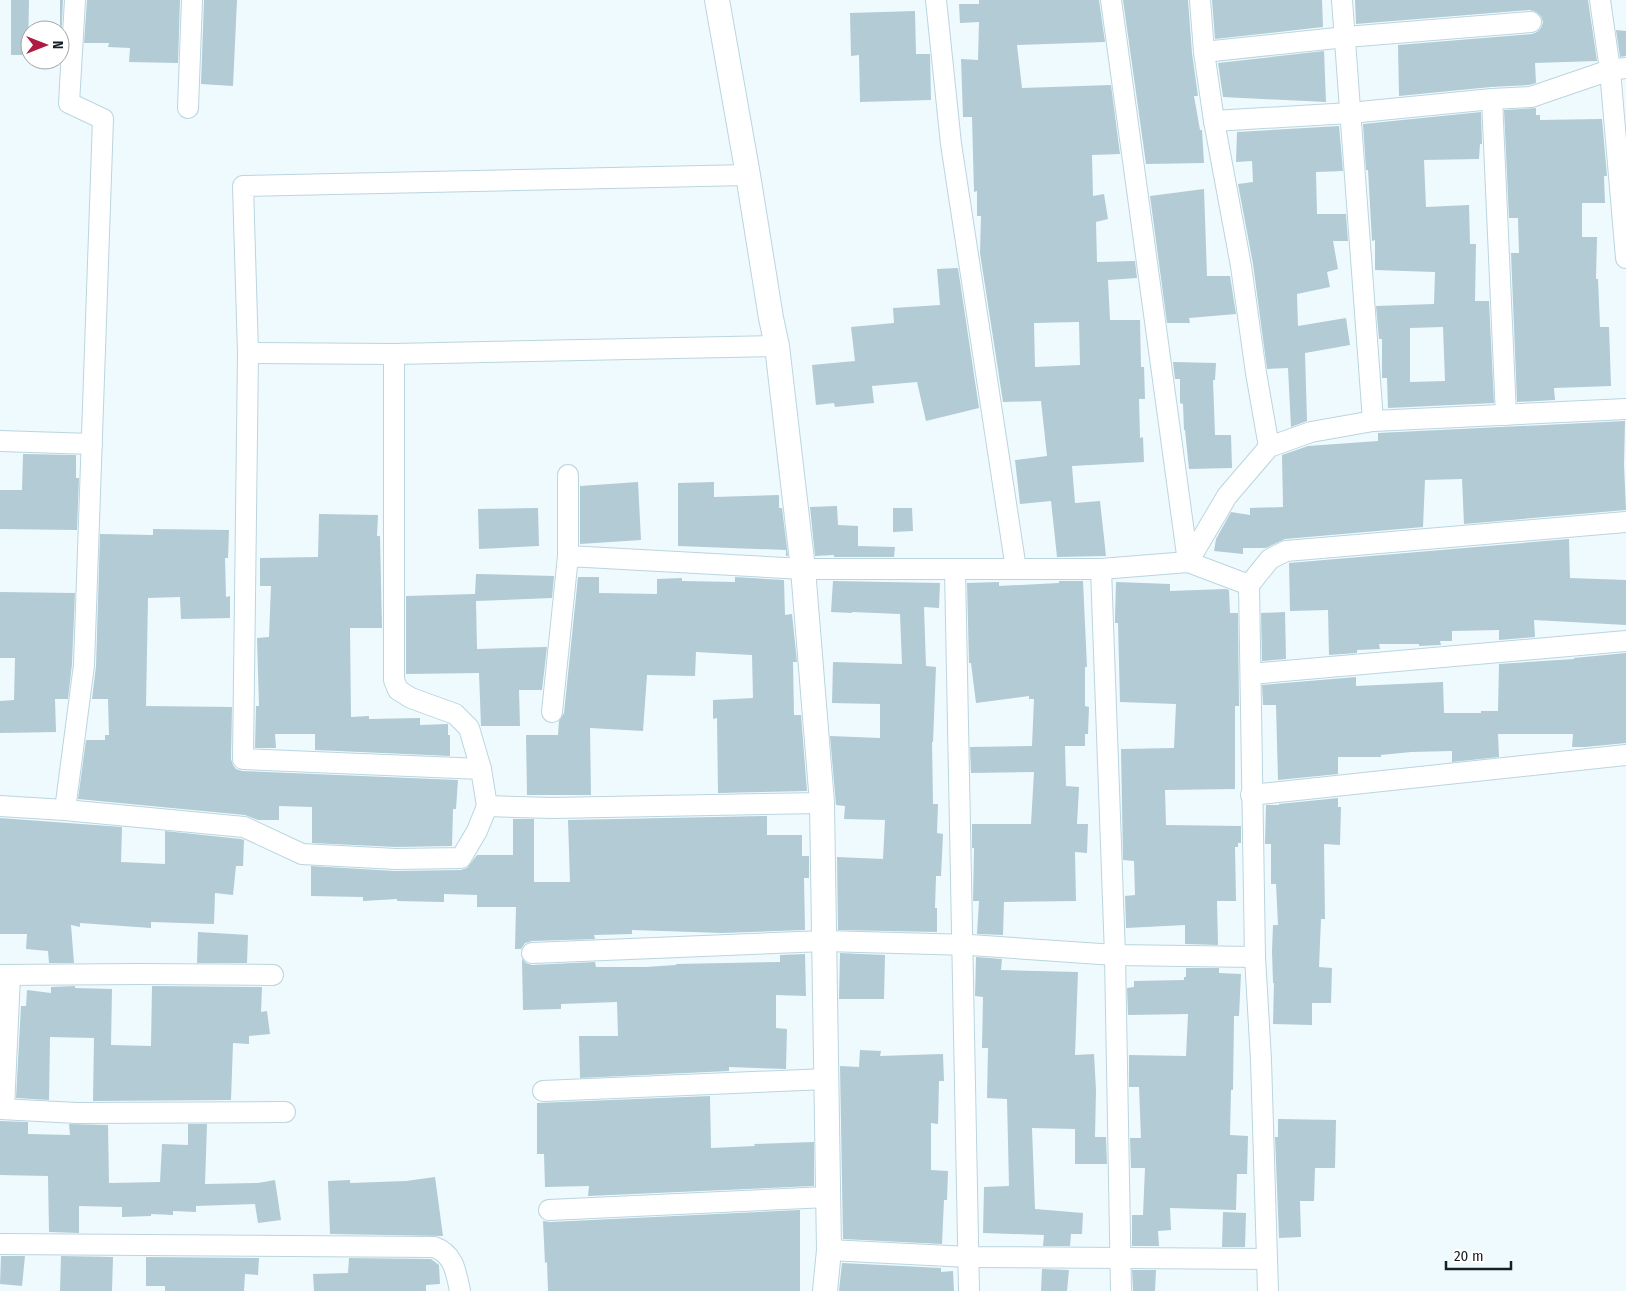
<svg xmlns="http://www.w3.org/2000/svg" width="1626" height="1291" font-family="'Fira Sans Condensed',sans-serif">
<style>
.building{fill:#b2cbd5;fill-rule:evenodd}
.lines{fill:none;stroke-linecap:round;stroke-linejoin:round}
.minor-casing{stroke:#bbd5df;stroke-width:22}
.tertiary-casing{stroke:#bbd5df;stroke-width:26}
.minor{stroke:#fff;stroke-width:20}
.tertiary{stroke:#fff;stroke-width:24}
</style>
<rect width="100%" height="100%" fill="#effafe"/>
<g class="building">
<path d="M11,0H29L28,55H11Z"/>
<path d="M60,0H63L61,42H60Z"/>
<path d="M87,0H180L178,63L129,62L130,48L108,47L109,43H84Z"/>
<path d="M204,0H237L233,86L201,84Z"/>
<path d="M979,0H1099L1105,42L1017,45L1022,88L1111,85L1120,154L1092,155L1093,196L1104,194L1108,219L1096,222L1097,262L1135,261L1137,278L1108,280L1110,320H1140L1141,367H1144L1145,399H1139L1140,438L1143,437L1144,462L1072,466L1075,503L1100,501L1106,556L1057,557L1051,501L1020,504L1015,460L1047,456L1041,401L1003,402L980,253L981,216H977V191L974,192L972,117H963L961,59L978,60L979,22L960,23L959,4H979ZM1079,322L1080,365L1035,367L1034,323Z"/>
<path d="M1123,0H1188L1192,53L1198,96H1194L1200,130H1202L1204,163L1146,164Z"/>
<path d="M1212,0H1322L1323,27L1215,39Z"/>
<path d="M1355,0H1588L1597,61L1535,63L1536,83L1529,85L1491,87L1399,96L1398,45L1532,34L1537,32L1541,28L1543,22L1541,16L1536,12L1530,10L1356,24Z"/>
<path d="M915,11L916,54H930L931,100L860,102L859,55L851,56L850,13Z"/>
<path d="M1616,30L1626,31V56L1620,57Z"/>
<path d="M1324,51L1326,102L1223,97L1218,63Z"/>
<path d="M1536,108V115H1540V120L1602,119L1607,176H1604L1605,203H1582V237H1597L1596,279H1598L1600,327H1609L1611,386L1554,388L1555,400L1517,402L1511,253H1519L1518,218H1509L1504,110Z"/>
<path d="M1481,112L1482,144H1480L1479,159L1424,160L1426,207L1469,205L1470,244H1476L1475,301H1489L1494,403L1388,408L1387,378H1382V339H1379L1376,306L1434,304L1435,272L1375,270V240L1372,241L1368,170H1366L1363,124ZM1443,327L1445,381L1410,382V328Z"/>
<path d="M1339,126L1343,171L1316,172L1317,214H1346L1348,241H1333L1338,269L1327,272L1330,287L1297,294L1298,326L1346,318L1350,345L1305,353L1307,421L1291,427L1288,368L1267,369L1253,264L1238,184L1253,182L1252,161L1236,162L1237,132Z"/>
<path d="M1204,189L1207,276H1230L1236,314L1189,318L1190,323H1167L1150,196Z"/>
<path d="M958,268L979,408L926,421L917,382L872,386L874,403L835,407L834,403L816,405L812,365L855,361L851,327L894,323L893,308L940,305L937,269Z"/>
<path d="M1173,362L1216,363L1215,380H1213L1215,435H1231L1232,468L1189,469L1185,430H1184L1183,404L1180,403V379H1175Z"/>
<path d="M1625,421L1624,465L1626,510L1464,524L1462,479L1425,480L1423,527L1285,539L1266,548H1243V554L1214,551L1216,539L1231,512L1250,515V508L1283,507L1282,455L1308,446L1378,441V433Z"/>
<path d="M23,454L76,455V478H79L77,530L0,529V490H22Z"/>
<path d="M638,482L641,540L580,544V486Z"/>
<path d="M714,482V497L779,495V508H782L788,556H786V550L678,546V483Z"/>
<path d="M837,506L838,525L858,526V546L895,547L894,557H834V555L815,556L810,507Z"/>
<path d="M538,508L539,546L479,549L478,509Z"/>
<path d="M893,508H912L913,531L893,532Z"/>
<path d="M319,514L378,515L377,536H380L382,628H350L351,717L369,716V719L420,718V725L448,724V735H450V756L315,750V734H275L276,748H255L256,706H259L257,638L269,637L271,586H260V558L318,557Z"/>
<path d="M153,529L229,530L228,558H225L226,597L230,596V618L181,619L180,597L148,598L146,706L232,707L231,759L233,765L236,769L242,771L458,780L456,809H453L452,846L396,847L312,843V807L279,806V820H258L245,815L78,799L86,740H105V735H109L108,699H92L96,666L100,534L153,535Z"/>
<path d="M1569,539L1570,578L1626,580V625L1534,620L1535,637L1499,640V630L1452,631V641H1440L1441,645L1419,646V644H1379L1380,649L1357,650V653L1329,655L1328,610L1290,611L1289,563Z"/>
<path d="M476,574L554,576L552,598L476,601L477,649L547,647L542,690H519L520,726H481L479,673L406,674V596L475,594Z"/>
<path d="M578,577H599V593L657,594V579L682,578V581L735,582V577L784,580L785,615L792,614L797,662H793L794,715H801L807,791L718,793L717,718L713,719V700L753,698L752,655L696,652L695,676L647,675L643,731L590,728L591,795H527L526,735H558L559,721L564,713Z"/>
<path d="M833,581L940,583L939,608L924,607L926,666L936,667L933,742H932L933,804H938L937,833L943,834L941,876H936L935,908H937V932L838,930L837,857L883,859L885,820L844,819L845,806L836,805L830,736L880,738V704L832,703L833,662L902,664L900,614L852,612V613L831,612Z"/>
<path d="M1059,581H1083L1087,667H1085V706L1089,707L1088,734H1085V746H1065L1066,786L1079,787L1077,824H1088L1087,853L1075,852L1076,901L1004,902L1003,935L977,934L979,901H973L974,848H972V824H1031L1034,772L971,773L970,747L1032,746L1034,699H1029V696L976,703L971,663H969L967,583L999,582V586L1059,583Z"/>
<path d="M1116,582L1170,584V591L1226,589L1229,590L1230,613H1238L1239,706H1235V789L1165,790L1166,825L1241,826V843H1238V847H1235L1236,901H1217L1218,945L1185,944V925L1126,928L1125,896L1135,895L1134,861L1123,860L1121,749L1174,748L1176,704L1120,702L1118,623H1115V618Z"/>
<path d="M0,592L75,593L72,664L68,699H55L56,732L0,733V701L14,700L15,658H0Z"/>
<path d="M1285,612L1286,659L1262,661L1261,613Z"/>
<path d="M1626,653V743L1585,747H1572L1573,734H1498L1499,757L1452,762V751L1411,752L1381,755V757H1338V774L1278,780L1276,705H1263L1262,685L1356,677V686L1443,682L1444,713H1481V711H1498L1499,664L1574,659V658Z"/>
<path d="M1338,798V807H1341L1340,845L1324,844L1325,919H1321L1319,967L1332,968L1331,1003H1312V1025L1273,1024L1274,983H1273L1272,951L1273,925H1278L1276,884H1271V844H1265L1266,805H1279V804Z"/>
<path d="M767,816V835H802V856H809V878H804L805,930L722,933L632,930V934L594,935L595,939L532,941L525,943L521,949H515L516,907H477V895L444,894V902L397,901V899L363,901V897L311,896V866L395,871L461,870L467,868L477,855H513V819H534V882H570L568,820Z"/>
<path d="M0,818L122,827L121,862L165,864V831L241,839L244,840L243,866H236L233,895L215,893L214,924L151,922V928L80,923V927L71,925L74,963H49L48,951L26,949L27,934H0Z"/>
<path d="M198,932L248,935L247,963H197Z"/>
<path d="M840,953L885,955L884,999H839Z"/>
<path d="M805,954L806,996L776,995V1028L787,1029L786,1069L729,1067V1071L580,1078L579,1036H618L617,1002L561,1004V1009L523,1010L522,959L526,963L532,965L595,962L596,967H646L676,965V964L780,962V955Z"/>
<path d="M976,957L1002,959L1001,970L1078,972L1075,1055L1094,1054L1096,1090L1095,1137H1106L1107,1164H1075V1129L1032,1128L1035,1209L1083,1213L1082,1234H1071L1070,1246H1043L1044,1235L983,1233L984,1187L1009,1186L1007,1099L987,1098L988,1048H982L983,997L975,996Z"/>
<path d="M1186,968H1219V973L1241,974L1239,1016H1234L1233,1090H1231L1230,1135L1248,1136L1247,1174H1237L1236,1210L1170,1208L1171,1230L1158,1231L1159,1246H1132V1215H1143L1145,1168H1131L1130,1138H1141L1139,1087H1129V1055L1186,1056L1188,1014L1128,1015L1127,988L1134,987V981L1184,980V977H1186Z"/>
<path d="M75,986V988L112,989L111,1045L151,1046L152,986L262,987L261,1012L267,1011L270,1034L249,1036V1044L233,1043L231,1100L93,1101L94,1038L50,1037L49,1100L16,1098L21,1006H26L27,990L51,993V987Z"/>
<path d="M860,1050L881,1051L880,1056L943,1054L944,1081H939L938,1124L931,1123V1170L948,1171L947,1200H944L942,1244L843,1239L840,1066L859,1067Z"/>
<path d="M710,1096L711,1148L755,1146L754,1144L814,1142V1186L588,1196L589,1186L545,1187L544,1154H537V1103Z"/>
<path d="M1278,1119L1336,1120L1335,1168H1315L1314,1201H1300L1301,1237L1279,1238L1275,1137H1278Z"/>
<path d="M0,1121L28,1122V1134L70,1135L69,1124L108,1125L109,1183L160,1182L162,1144L188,1145V1124H207L205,1184L258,1183L275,1180L281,1220L258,1223L255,1204L196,1206V1212L173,1211V1215L151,1214V1216L122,1217V1207L79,1206V1233L49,1232L48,1176L0,1175Z"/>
<path d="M435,1177L443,1236L330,1234L328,1181L350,1180V1183L406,1181Z"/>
<path d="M800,1210V1291H548L547,1262L545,1263L543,1221L550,1222Z"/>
<path d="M1223,1212L1246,1213L1245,1247H1222Z"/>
<path d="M1,1256H25L22,1286L0,1284Z"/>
<path d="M61,1256L113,1257L112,1291H60Z"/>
<path d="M146,1257L259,1258L258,1275L245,1274L244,1291H165V1286H146Z"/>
<path d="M349,1258L431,1259L439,1265L440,1284L426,1285V1291H314L313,1274L348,1273Z"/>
<path d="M842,1263L941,1268V1272L953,1271L954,1291H839Z"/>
<path d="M1042,1269L1069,1270L1067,1291H1041Z"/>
<path d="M1132,1270H1156L1155,1291H1133Z"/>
</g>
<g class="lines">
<g class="minor-casing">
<g id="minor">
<path d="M936,0L951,144L1016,569"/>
<path d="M1111,0L1188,562L1249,585L1270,559L1286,551L1626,522"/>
<path d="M1200,0L1204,52L1214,121L1241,266L1256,373L1269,447"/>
<path d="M1342,0L1373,421"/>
<path d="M1600,0L1610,70L1626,258"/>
<path d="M1204,52L1346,37L1531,22"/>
<path d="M1492,99L1506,415"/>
<path d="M188,108L192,0"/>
<path d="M1214,121L1350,113L1492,99L1531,97L1610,70L1626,68"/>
<path d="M248,353L394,354L777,346"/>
<path d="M394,354V680L398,690L411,698L455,714L469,728L481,769"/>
<path d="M0,441L92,444"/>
<path d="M568,475V556"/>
<path d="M1101,569L1115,955L1121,1291"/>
<path d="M955,570L969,1291"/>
<path d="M1249,585L1255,957L1261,1060L1268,1291"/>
<path d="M1251,674L1626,641"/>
<path d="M552,712L568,556L803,569H1101L1188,562L1227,496L1269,447L1311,432L1373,421L1626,409"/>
<path d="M1251,795L1626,755"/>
<path d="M0,806L65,810L244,827L302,854L396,859L461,858L477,831L487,806L552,808L822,803"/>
<path d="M487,806L481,769L243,759L248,353L243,186L748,175"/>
<path d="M65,810L84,665L103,119L69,103L75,0"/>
<path d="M532,953L824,941L970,945L1115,955L1255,957"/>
<path d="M0,975L139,974L273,975"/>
<path d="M543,1091L826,1079"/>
<path d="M0,1109L77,1113L285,1112"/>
<path d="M4,1109L10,975"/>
<path d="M549,1210L828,1197"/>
<path d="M0,1244L434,1247C454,1254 456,1272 460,1291"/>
<path d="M829,1250L969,1257L1267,1259"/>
</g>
</g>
<g class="tertiary-casing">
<path id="tertiary" d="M717,0L748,175L771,318L777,346L803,569L822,803L829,1250L825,1291"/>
</g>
<use href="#minor" class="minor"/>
<use href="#tertiary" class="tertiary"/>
</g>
<g transform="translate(45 45) rotate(90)"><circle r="24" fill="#ffffff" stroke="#a2a6a7"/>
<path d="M0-4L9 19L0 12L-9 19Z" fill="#ae1a42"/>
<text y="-8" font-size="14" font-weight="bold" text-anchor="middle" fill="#162024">N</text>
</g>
<path d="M1446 1261v8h65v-8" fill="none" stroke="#162024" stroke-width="2.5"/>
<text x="1454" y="1261" font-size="15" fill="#162024" stroke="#ffffff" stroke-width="4" paint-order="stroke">20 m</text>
</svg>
